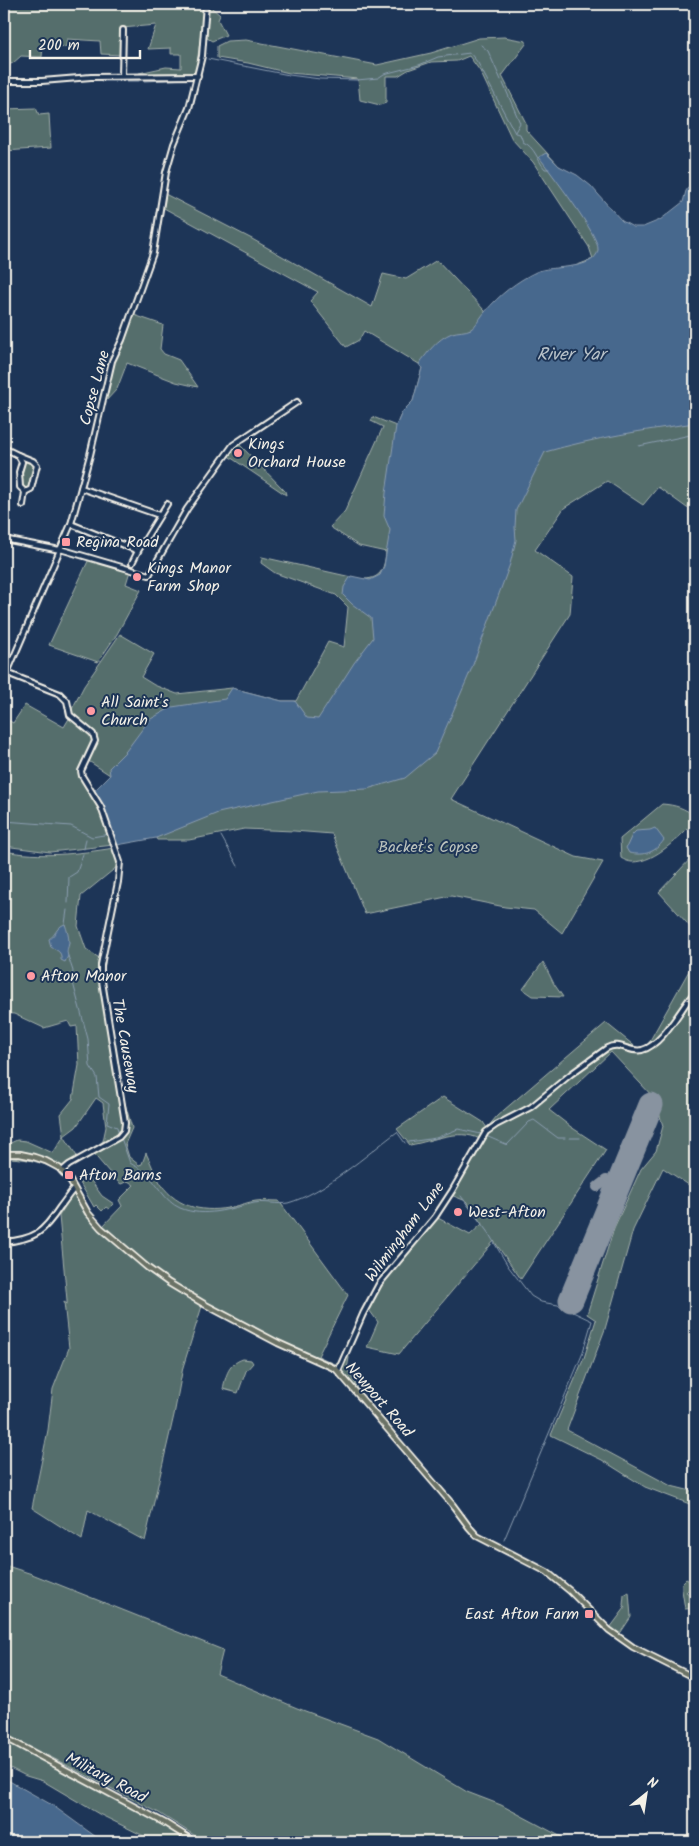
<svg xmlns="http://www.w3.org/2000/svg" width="699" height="1846" font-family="Kalam,sans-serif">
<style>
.green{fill:#546e6c;stroke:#a4b0aa}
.water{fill:#47678d;stroke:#8c9eb1}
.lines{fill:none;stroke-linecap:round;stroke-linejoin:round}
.stream{stroke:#8c9eb1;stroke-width:1}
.taxiway{stroke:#8893a0;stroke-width:10}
.runway{stroke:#8893a0;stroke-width:25}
.minor-casing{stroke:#f4f1e8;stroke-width:8}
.major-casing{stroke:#f4f1e8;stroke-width:8}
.minor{stroke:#1d3557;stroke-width:4}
.major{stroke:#6a7266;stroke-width:4.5}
.poi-dot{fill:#ff9aa2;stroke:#1d3557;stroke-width:2}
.labels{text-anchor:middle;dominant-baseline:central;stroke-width:4;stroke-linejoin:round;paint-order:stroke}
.street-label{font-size:16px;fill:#f4f1e8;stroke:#1d3557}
.poi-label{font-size:16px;fill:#f4f1e8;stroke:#1d3557;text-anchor:start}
.park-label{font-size:16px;fill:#bcc3bd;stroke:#1d3557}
.water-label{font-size:18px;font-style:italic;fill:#b7c1c8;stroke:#1d3557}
</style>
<rect width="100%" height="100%" fill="#1d3557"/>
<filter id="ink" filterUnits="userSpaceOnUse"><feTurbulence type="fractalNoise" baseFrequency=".02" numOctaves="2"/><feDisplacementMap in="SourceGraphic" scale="10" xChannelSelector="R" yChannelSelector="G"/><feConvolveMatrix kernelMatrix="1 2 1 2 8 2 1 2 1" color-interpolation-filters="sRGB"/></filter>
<g filter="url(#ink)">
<g class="green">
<path d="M4,4H213L212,8L220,15L218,20L226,35L212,41L207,38V29L202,28L195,76H139V73L166,67L181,68V54H171V48L148,49L156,25L122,28V55L101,54L100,41L67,39L66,47L43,45L42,57L21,56L13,63L8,65L4,62Z"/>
<path d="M504,37L526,41V44L502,76L526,123V130L559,166L567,171L623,258L575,266L593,259L589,247L533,162L512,139L480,71L469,56L457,61L431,62L408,70L398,76H386V103L380,105L360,100L358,79L289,73L248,63L217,58V46L227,41L246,40L377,65L431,53L479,38Z"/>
<path d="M36,108L39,115L49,114L51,148L4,151V109Z"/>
<path d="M165,194L252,239L372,307L383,274L406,279L437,260L485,311L486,320L407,525L367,599L397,694L102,806L94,791L110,775L87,760C90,754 95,748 96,741C99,728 75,721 71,711L84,686L120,634L154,654L141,677L154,685L177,694L232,688L282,701H296L328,642L344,647L348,607L336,595L275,573L261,563L262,557L360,579C381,580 384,570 386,552L359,546L330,527L345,511L383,427L371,421L373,417L396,426L402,412L413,401L422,368L419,364L364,331L359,340L346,347L310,301L318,292L162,207Z"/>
<path d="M695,308V496L687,508L658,487L643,505L607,481L564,508L535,550L573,577L570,614L451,799L576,857L603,862L562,933L534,910L505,907L451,896L365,914L332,834L294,831L244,829L189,840H157L156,838L163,827L280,777L488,497Z"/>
<path d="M134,315L163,325L160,349L164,354L179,360L198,387L176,382L127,363L117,389L105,402L115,361L125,341Z"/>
<path d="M238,443L285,491L286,495L227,455Z"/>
<path d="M33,461L37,465L31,489L25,492L20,487L19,472L22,462Z"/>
<path d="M89,559L130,571L126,584L141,590L117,634L98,662L49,645Z"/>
<path d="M25,705L64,727L70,717L92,736L93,741L80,771L96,799L114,845L50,852L4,846V718L13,723Z"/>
<path d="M662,804C676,805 684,808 695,816V821C680,836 656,862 632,862C629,862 624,860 621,858L620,839Z"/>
<path d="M114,848L118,866L81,896L78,926L86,949L105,962L104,973L108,1015L124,1100L132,1128L125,1144L129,1157L139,1165L142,1164L146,1153C151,1163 155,1175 161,1184C178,1209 206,1213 233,1207C241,1205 248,1202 256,1201C263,1200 271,1201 279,1201L348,1295L318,1356L335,1364L339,1363L345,1354L348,1353L349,1358L347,1369L358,1388L357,1391L334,1366L294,1349L203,1302L167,1280L102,1227L122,1206L119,1200L134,1185L128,1181L121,1184L116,1180L91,1151L103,1141L106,1127L103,1103L96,1098L76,1127L64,1136L78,1158L58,1171C41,1161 23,1158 4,1158V1146L17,1140L26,1141L53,1153L64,1136L61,1114L73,1099L79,1065L77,1026L71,1027L68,1021L44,1028L14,1014L4,1013V851C41,858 77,854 114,848Z"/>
<path d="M695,854V932L659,892Z"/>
<path d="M695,960V1189L663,1168L633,1230L605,1329L567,1430L671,1486L695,1492V1506L645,1487L602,1460L551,1435L584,1358L596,1320L587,1314L614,1228L641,1169L656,1151L663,1126L655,1099L611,1052L549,1110L571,1127L606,1150L521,1279L494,1241L399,1354L367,1347L378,1322L367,1307L379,1285L436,1217L470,1235L482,1224L466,1201L451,1195L480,1139C457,1128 434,1141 410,1145L397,1129L443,1097L483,1122L487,1128L497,1116L606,1023L643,1053Z"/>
<path d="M543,962L554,984L563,997L533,996L523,989Z"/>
<path d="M89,1178L102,1196L114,1204L109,1209L106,1207L102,1211L96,1205L94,1207L80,1183Z"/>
<path d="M74,1193C103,1243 154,1277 202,1306L183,1367L174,1415L145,1541L88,1510L82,1540L32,1508L48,1430L53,1389L69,1348L64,1302L67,1304V1300L59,1216Z"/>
<path d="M243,1359L251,1360L253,1363L246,1371L238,1393L223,1389C226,1375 228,1364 243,1359Z"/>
<path d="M4,1565L32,1574L223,1650L217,1674L297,1708L378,1738L467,1792L501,1805L571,1842H205L159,1813L43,1753L38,1754L4,1735Z"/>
<path d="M686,1579L695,1584V1593L692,1589H689L686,1592L694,1597L695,1595V1608L685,1609L682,1590V1583Z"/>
<path d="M629,1592L631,1617L619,1635L610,1628L625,1608L623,1605L624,1595Z"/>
<path d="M4,1738L165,1824L193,1842H156L99,1814L43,1781L26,1776L4,1765Z"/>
</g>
<g class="water">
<path d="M546,153L559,166L577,175L591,186L611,209L622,221L633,227H643L660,220L683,202L686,191L695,177V423C644,430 594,438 545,452L516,510L515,527L516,540L510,564L471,670L435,753L405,778L367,789L318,791L218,813L156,838L117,845L102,806L94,791L110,775L109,768L126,751L149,720L172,707L225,699L232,688L282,701H295L307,718L318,719L354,663L373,638L371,618L352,604L343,595L344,587L351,576L370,580L380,575L384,566L390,530L384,516L386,493L396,426L402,412L413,401L422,368L419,364C428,352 437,339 452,333C458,331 465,332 471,329C476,326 481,316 485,312C499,295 517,281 536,272C550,265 595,271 598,250C600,236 550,172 539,157Z"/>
<path d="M655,828L664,840C655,853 644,856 629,853L626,848L632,835L636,831L650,830Z"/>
<path d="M65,924C67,930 69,936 69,943C68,949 66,950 68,956L65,962L61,960C62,951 57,951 51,947L49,939C56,935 56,927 65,924Z"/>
<path d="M4,1778L52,1805L103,1842H4Z"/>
</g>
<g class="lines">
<g class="stream">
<path d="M481,45L488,51L501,80"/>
<path d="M208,59L289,75L320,79L357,80L378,78L384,74L419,65L438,57L470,53L478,63L515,133L520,134L523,142C535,147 537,160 545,169H549"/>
<path d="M101,81H139"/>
<path d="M144,81L189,79"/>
<path d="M503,83L520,123L515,132"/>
<path d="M639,446L695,434"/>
<path d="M4,821L71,826L92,837L110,834"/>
<path d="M221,836L238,866"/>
<path d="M84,849L86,839"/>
<path d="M68,903L69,877L77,872L83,854"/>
<path d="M65,924L67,910"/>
<path d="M68,956L73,971L72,979L88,1039L90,1066L97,1077L99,1097L109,1104L107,1123L117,1127L119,1134"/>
<path d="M486,1136L507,1145L529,1122L534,1120L558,1138H565"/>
<path d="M121,1138L130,1163C135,1166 141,1169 146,1173C158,1184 164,1201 180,1208C205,1218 229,1209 254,1203C265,1201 278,1205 288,1203C324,1193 366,1155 397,1132L405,1143"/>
<path d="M570,1138H580"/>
<path d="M409,1142L436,1138L458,1129L481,1134"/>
<path d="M461,1196L489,1234L508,1266L531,1296L541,1302L558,1305L592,1321L582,1355L504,1540"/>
</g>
<path class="taxiway" d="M597,1187L606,1180L619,1182"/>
<path class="runway" d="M571,1300L651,1105"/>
<g class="minor-casing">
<g id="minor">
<path d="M122,76L123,30"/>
<path d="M4,81H42L91,77L198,76"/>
<path d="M4,448L18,455L22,462L19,472L20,487L25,492"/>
<path d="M18,455L33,461L37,465L31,489L25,492L23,505"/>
<path d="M81,488L159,515"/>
<path d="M71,524L138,551"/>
<path d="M4,539L60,550"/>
<path d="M60,549L149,575L187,509L233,445L297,402"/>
<path d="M132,563L138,551L167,504"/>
<path d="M7,673L71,524L90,455L112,361L122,340L153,253L166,172L174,144L189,108L202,56L206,4"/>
<path d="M7,673L60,694L67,701L70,715L93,734L95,741L81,771L82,776L101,807L120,862L118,882L101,965V975L125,1123L124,1131L119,1137L69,1165L62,1171"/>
<path d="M4,1242C35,1239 43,1233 60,1207C65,1201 69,1194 74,1189"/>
<path d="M338,1371L363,1314L379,1284L435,1217L452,1191L486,1132L496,1125L531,1107L571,1074L607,1048C620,1041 629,1053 642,1050C664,1044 681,1007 695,992"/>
</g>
</g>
<g class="major-casing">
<g id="major">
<path d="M4,1154H20L34,1157L46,1161L59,1168L69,1179L88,1213L101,1228L148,1268L169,1283L204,1304L278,1343L336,1369L452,1504L469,1527L477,1536L547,1572L570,1591L609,1630L633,1647L695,1678"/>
<path d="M4,1737L165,1823L195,1842"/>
</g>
</g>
<use href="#minor" class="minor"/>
<use href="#major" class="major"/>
</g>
</g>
<g class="poi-dot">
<circle cx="238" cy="453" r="5"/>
<rect x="61" y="537" width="10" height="10" rx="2.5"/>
<circle cx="137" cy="577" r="5"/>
<circle cx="91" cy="711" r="5"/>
<circle cx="31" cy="976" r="5"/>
<rect x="64" y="1170" width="10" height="10" rx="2.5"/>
<circle cx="458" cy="1212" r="5"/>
<rect x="584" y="1609" width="10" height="10" rx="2.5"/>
</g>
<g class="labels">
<g class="street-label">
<text transform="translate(95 388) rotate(-75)">Copse Lane</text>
<text transform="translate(125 1046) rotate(80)">The Causeway</text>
<text transform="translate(405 1232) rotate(-53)">Wilmingham Lane</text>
<text transform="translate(379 1400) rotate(49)">Newport Road</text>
<text transform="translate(106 1778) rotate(28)">Military Road</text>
</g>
<g class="poi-label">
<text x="248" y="444">Kings<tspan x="248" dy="18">Orchard House</tspan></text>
<text x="76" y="542">Regina Road</text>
<text x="147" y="568">Kings Manor<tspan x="147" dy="18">Farm Shop</tspan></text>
<text x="101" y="702">All Saint's<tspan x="101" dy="18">Church</tspan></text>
<text x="41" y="976">Afton Manor</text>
<text x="79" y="1175">Afton Barns</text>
<text x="468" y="1212">West-Afton</text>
<text x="579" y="1614" text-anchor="end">East Afton Farm</text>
</g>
<g class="park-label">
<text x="428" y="847">Backet's Copse</text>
</g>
<g class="water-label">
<text x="571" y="355">River Yar</text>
</g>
</g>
<rect width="699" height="1846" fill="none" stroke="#1d3557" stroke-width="20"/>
<rect x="10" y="10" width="679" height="1826" fill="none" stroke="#f4f1e8" stroke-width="2" filter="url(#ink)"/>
<g transform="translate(646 1794) rotate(30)" stroke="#1d3557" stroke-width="4" paint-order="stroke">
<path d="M0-4L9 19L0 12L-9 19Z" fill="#f4f1e8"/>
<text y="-8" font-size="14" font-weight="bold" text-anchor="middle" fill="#f4f1e8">N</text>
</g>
<path d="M30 50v8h110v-8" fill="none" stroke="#f4f1e8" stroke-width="2.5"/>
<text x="38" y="50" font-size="15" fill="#f4f1e8" stroke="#1d3557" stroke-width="4" paint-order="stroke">200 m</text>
</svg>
